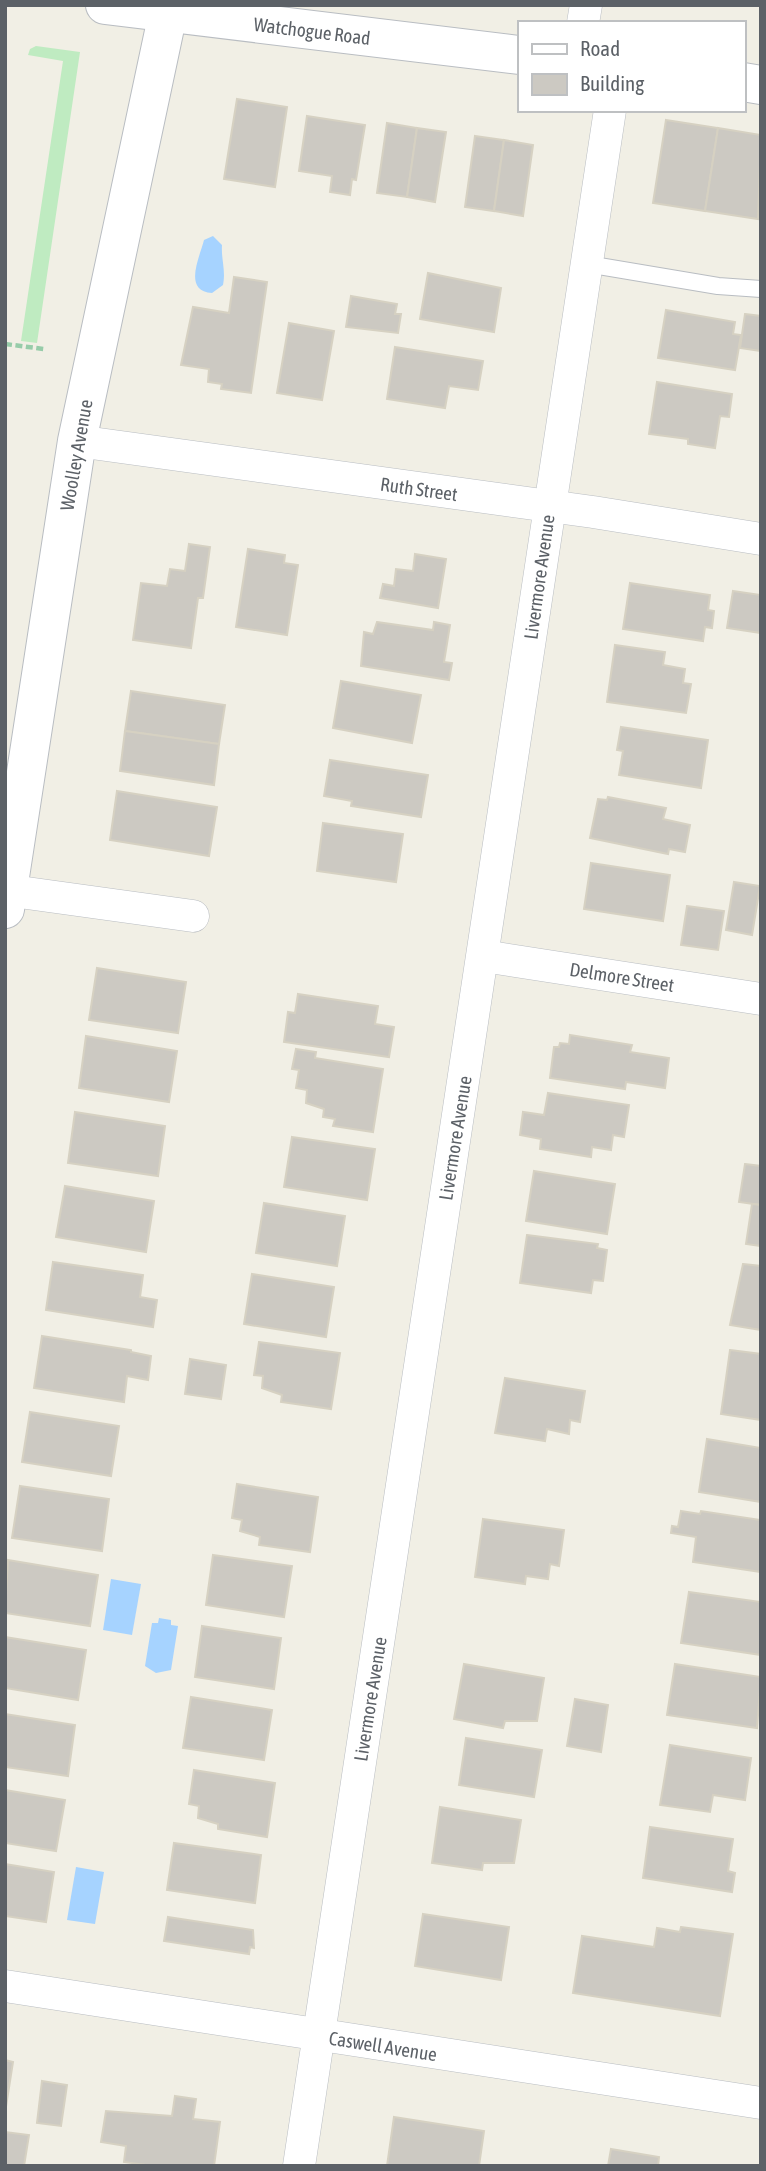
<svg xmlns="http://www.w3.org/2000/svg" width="766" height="2171" font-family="'Asap Condensed',sans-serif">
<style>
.green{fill:#bfebc1}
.water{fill:#a6d3ff}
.building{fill:#ccc9c2;stroke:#d6d1c2;stroke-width:2}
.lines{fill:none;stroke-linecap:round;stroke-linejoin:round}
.service-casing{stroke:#b9bdc2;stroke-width:18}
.minor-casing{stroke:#b9bdc2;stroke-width:33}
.tertiary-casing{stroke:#b9bdc2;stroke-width:40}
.path{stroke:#97cca9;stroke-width:4.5;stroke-dasharray:7 3.5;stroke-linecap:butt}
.service{stroke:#fff;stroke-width:16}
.minor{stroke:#fff;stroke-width:32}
.tertiary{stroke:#fff;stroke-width:38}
.labels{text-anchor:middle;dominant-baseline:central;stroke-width:5;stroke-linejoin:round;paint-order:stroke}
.street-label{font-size:19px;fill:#5c6167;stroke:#fff}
</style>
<rect width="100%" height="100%" fill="#f1efe5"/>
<path class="green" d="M36,46L80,52L37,343L21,341L63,61L28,55L30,49Z"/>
<g class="water">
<path d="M213,236L222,245C221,260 226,270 223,285L212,293C183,291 199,259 204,240Z"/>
<path d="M111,1579L141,1584L132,1635L103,1630Z"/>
<path d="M159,1618L171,1620V1625L178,1626L171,1670L156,1673L145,1666L152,1623H158Z"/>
<path d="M76,1867L104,1872L95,1924L67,1920Z"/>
</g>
<g class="building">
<path d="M237,99L287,107L275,187L224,179Z"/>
<path d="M307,116L365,125L356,180L352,179L350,195L330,192L332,176L299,171Z"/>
<path d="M666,120L718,128L705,211L653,203Z"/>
<path d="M387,123L417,128L407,197L377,193Z"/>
<path d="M417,128L446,132L435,202L407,197Z"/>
<path d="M718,128L761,135L758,219L705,211Z"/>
<path d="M475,136L504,140L494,211L465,207Z"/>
<path d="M504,140L533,145L523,216L494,211Z"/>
<path d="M428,273L501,288L494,332L420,319Z"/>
<path d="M234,277L267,282L251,393L221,389L222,384L208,382L209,369L181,365L193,307L229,313Z"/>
<path d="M351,296L397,304L395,314H401L398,333L346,327Z"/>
<path d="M666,310L735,322L733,334L741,335L735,370L658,358Z"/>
<path d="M745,314L761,316V351L740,348Z"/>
<path d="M289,323L334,331L322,400L277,393Z"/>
<path d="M395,347L483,361L478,390L449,386L445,408L387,399Z"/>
<path d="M657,382L732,394L729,417L720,416L715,448L688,444V439L649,434Z"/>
<path d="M189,544L210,547L203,598H198L191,648L133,640L141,583L167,586L170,569L185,571Z"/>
<path d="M248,549L285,555L284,563L298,565L287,635L236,627Z"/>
<path d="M415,554L446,559L438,608L380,598L383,584L394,586L396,569L413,571Z"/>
<path d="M630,583L710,595L708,610L714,611L712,628L705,627L703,641L623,629Z"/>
<path d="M733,591L761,595V633L727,628Z"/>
<path d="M377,622L433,630L434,622L450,625L444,662L452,663L449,680L361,666L364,632L373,634Z"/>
<path d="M615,645L665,652L663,665L685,669L683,683L691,684L686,713L607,702Z"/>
<path d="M341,681L421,695L412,743L333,728Z"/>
<path d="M131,691L225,705L219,744L125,731Z"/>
<path d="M621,727L708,740L701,788L619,775L623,751L617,750Z"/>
<path d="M125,731L219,744L214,785L120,771Z"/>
<path d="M330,760L428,775L421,817L351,806L352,801L324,796Z"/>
<path d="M117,791L217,807L209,856L110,840Z"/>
<path d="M608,797L666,808L663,819L690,825L685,852L669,849L668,854L590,838L598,799L607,800Z"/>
<path d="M323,823L403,834L396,882L317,871Z"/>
<path d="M591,863L670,875L663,921L584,909Z"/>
<path d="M734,882L760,886L752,935L726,930Z"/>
<path d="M687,906L724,911L718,950L681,945Z"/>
<path d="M97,968L186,982L178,1033L89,1020Z"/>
<path d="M298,994L378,1006L375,1024L394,1027L389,1057L284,1042L288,1012L295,1013Z"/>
<path d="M570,1035L632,1045L630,1052L669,1058L665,1088L626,1082L625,1089L550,1078L554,1047H559L560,1043L569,1044Z"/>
<path d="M86,1036L177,1051L169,1102L79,1088Z"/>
<path d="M296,1049L316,1052L315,1058L383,1069L373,1132L333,1126L335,1119L323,1117L324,1109L306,1103L307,1090L296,1088L299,1070L292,1069Z"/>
<path d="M548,1093L629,1105L624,1137L613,1135L611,1150L592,1147L591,1157L540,1149L541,1139L520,1135L523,1112L544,1115Z"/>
<path d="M75,1112L165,1126L158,1176L68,1163Z"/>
<path d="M292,1137L375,1149L367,1200L284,1187Z"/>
<path d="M745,1164L761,1166V1205L739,1202Z"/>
<path d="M534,1171L615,1184L607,1234L526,1221Z"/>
<path d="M65,1186L154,1201L146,1252L56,1237Z"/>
<path d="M264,1203L345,1216L337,1266L256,1253Z"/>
<path d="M752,1204L761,1205V1246L746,1244Z"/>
<path d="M527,1235L598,1244L597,1248L607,1250L603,1281L593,1280L591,1293L520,1283Z"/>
<path d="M53,1262L143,1275L140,1297L157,1300L153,1327L46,1310Z"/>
<path d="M743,1264L761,1266V1330L730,1325Z"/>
<path d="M252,1274L334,1287L326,1337L244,1324Z"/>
<path d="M42,1336L131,1350V1352L151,1356L148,1380L127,1376L124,1402L34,1388Z"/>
<path d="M259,1342L340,1353L331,1409L281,1402L282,1395L262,1388L263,1376L254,1375Z"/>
<path d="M730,1350L761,1354V1420L721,1414Z"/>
<path d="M190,1359L226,1365L221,1399L185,1394Z"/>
<path d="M505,1378L585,1391L580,1422L570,1420L569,1434L547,1429L545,1441L495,1433Z"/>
<path d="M30,1412L119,1426L111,1476L22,1462Z"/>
<path d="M707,1439L761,1448V1502L699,1492Z"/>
<path d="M237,1484L318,1497L310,1552L259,1545L260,1537L240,1531L242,1520L232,1518Z"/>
<path d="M20,1486L109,1499L102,1551L12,1538Z"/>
<path d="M681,1511L700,1514L701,1511L761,1520V1572L693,1562L696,1537L671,1533L672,1526L678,1527Z"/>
<path d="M483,1519L564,1530L559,1566L550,1564L548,1579L526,1576L525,1584L475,1577Z"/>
<path d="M213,1555L292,1566L284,1617L206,1605Z"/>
<path d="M8,1560L98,1575L90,1626L5,1613Z"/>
<path d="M689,1592L761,1602V1655L681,1643Z"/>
<path d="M202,1626L281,1638L274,1689L195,1677Z"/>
<path d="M5,1637L86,1650L78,1700L5,1688Z"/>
<path d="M464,1664L544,1678L537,1721H505L503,1728L454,1719Z"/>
<path d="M675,1664L761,1677L757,1728L667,1715Z"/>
<path d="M191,1697L272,1710L264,1760L183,1748Z"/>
<path d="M575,1699L608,1705L601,1752L567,1746Z"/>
<path d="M5,1714L75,1725L68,1776L5,1767Z"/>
<path d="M466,1738L542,1750L534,1797L459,1785Z"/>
<path d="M670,1745L751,1758L745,1800L713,1795L710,1812L660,1805Z"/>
<path d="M194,1770L275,1783L267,1837L218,1829V1824L198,1818L199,1806L189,1804Z"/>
<path d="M5,1790L65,1800L56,1851L5,1843Z"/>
<path d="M440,1807L521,1820L514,1863H483L482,1870L432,1863Z"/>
<path d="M650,1827L733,1839L728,1871L735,1873L732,1892L643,1878Z"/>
<path d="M174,1843L261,1855L255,1903L167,1890Z"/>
<path d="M5,1864L54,1872L46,1922L5,1916Z"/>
<path d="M423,1914L509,1927L501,1980L415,1966Z"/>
<path d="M168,1917L253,1930L254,1948L250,1947L249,1954L164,1941Z"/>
<path d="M681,1927L733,1934L720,2016L573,1993L582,1936L654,1947L657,1928L680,1932Z"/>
<path d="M5,2060L13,2062L5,2113Z"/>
<path d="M42,2081L67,2085L61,2126L37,2123Z"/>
<path d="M175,2096L196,2099L193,2119L220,2122L214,2166H153L124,2162L126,2146L101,2142L106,2111L172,2116Z"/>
<path d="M394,2117L484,2131L479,2166H387Z"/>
<path d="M5,2132L29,2135L24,2166H5Z"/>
<path d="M611,2149L659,2157L658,2166H608Z"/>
</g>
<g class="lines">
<g class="service-casing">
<path id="service" d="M587,264L718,286L761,289"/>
</g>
<g class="minor-casing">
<g id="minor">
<path d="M583,23L586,5"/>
<path d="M77,441L593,512L761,539"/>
<path d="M5,890L193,916"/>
<path d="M483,956L761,999"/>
<path d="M5,1986L761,2103"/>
<path d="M299,2166L610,110"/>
</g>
</g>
<g class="tertiary-casing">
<g id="tertiary">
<path d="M105,5L519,55"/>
<path d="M743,82L761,85"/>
<path d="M5,909L77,441L168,13"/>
</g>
</g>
<path class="path" d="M5,344L44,349"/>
<use href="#service" class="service"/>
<use href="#minor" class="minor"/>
<use href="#tertiary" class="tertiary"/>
</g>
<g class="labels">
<g class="street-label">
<text transform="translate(312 31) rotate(7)">Watchogue Road</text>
<text transform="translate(76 455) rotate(-80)">Woolley Avenue</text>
<text transform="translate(419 489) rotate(8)">Ruth Street</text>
<text transform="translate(539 577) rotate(-82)">Livermore Avenue</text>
<text transform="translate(622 977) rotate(9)">Delmore Street</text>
<text transform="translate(455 1138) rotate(-81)">Livermore Avenue</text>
<text transform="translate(370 1699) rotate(-81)">Livermore Avenue</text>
<text transform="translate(383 2046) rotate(9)">Caswell Avenue</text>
</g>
</g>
<rect width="766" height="2171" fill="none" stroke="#5c6167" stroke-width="14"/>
<rect x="518" y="21" width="228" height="91" fill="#ffffff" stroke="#bec0c2" stroke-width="2"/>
<rect x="532" y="44" width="35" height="10" fill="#ffffff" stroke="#bec0c2" stroke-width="2"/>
<text x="580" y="56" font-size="21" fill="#5c6167">Road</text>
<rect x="532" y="74" width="35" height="21" fill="#ccc9c2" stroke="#bec0c2" stroke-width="2"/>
<text x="580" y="91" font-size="21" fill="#5c6167">Building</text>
</svg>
